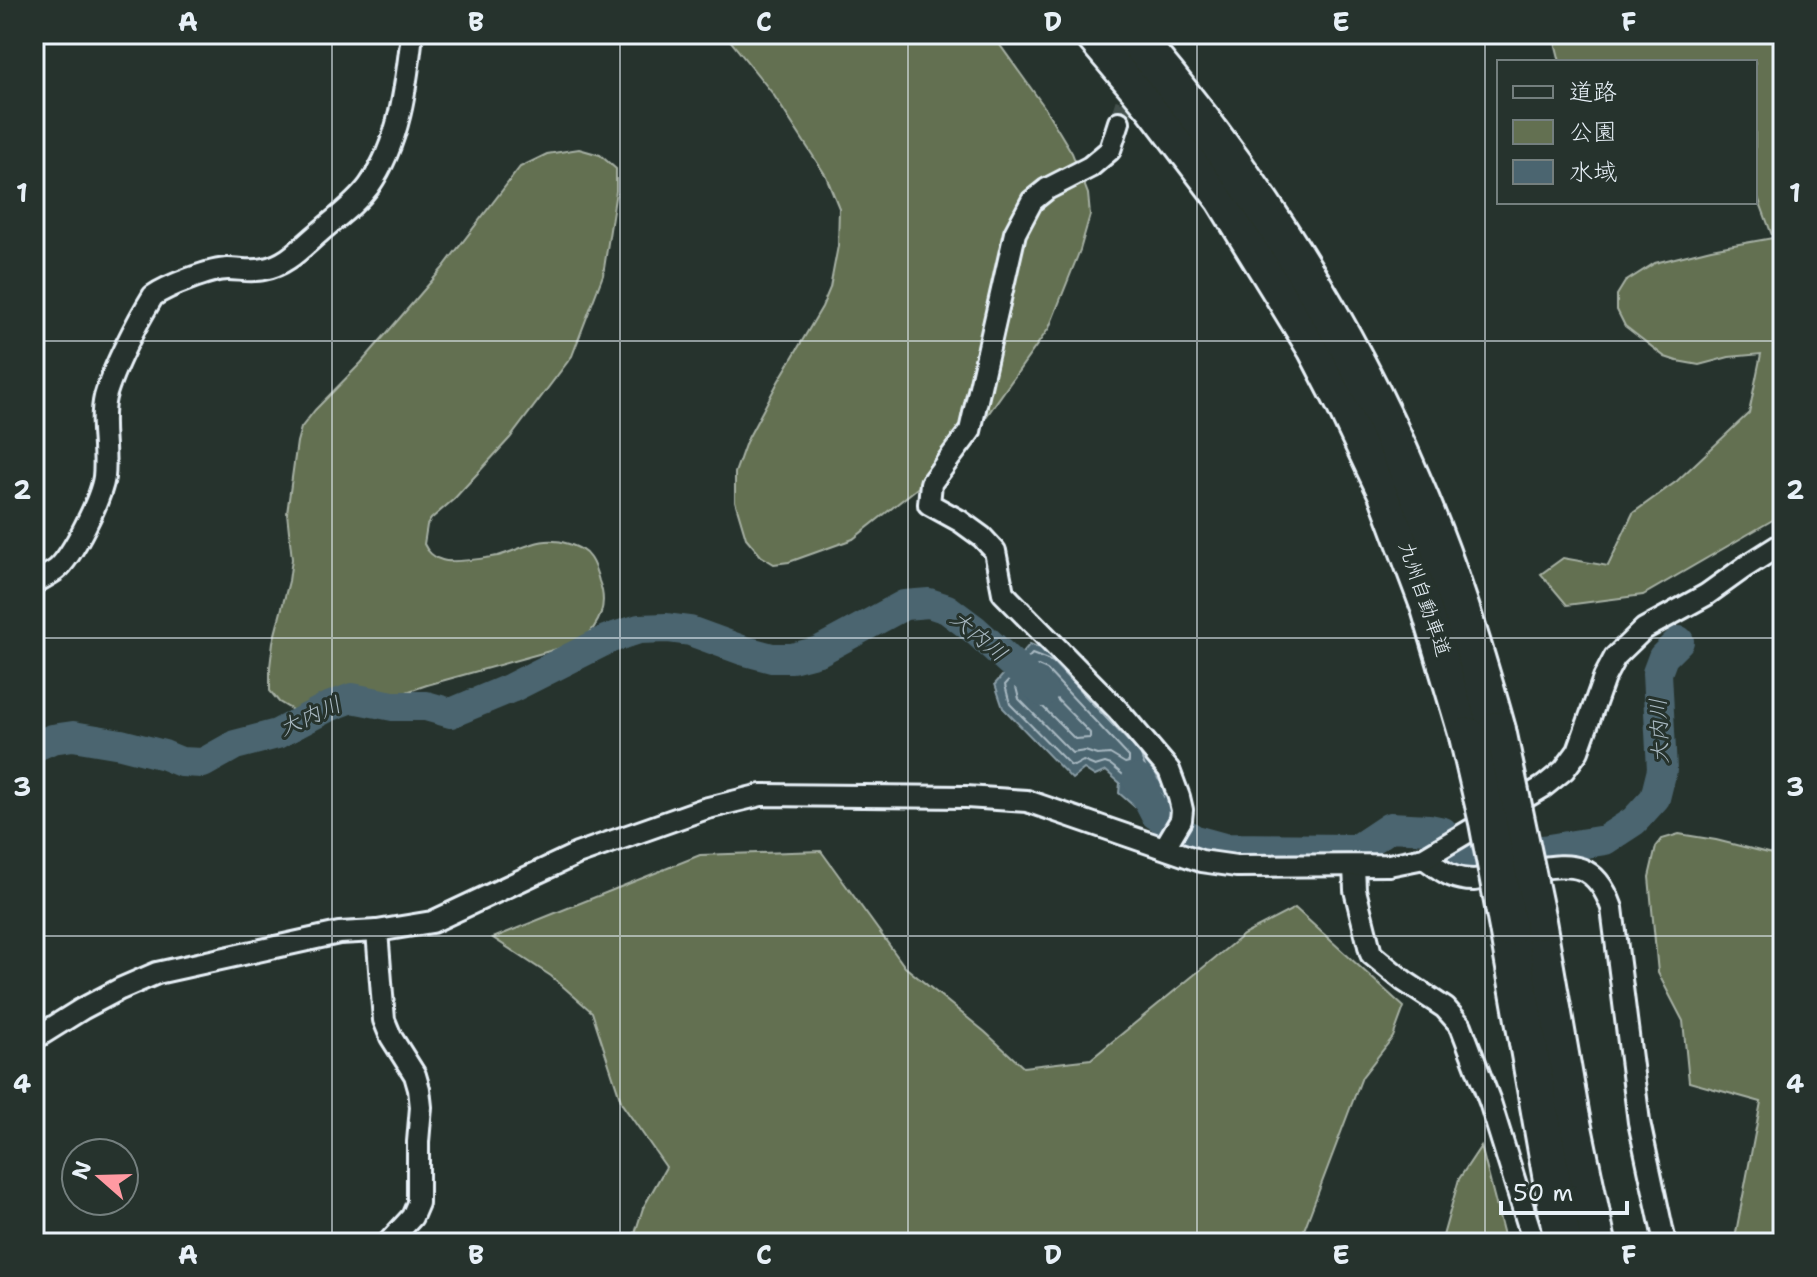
<svg xmlns="http://www.w3.org/2000/svg" width="1817" height="1277" font-family="'Shantell Sans','Klee One',sans-serif">
<style>
.green{fill:#637051;stroke:#a6b0a4;stroke-width:2}
.water{fill:#4b6570;stroke:#8a9da6;stroke-width:2}
.lines{fill:none;stroke-linecap:round;stroke-linejoin:round}
.shore{stroke:#a9b9c2;stroke-width:2}
.river{stroke:#4b6570;stroke-width:30}
.street-tunnel{stroke:#43504b;stroke-width:20;stroke-dasharray:20 10;stroke-linecap:butt}
.street-casing{stroke:#e8f1f8;stroke-width:26}
.highway-casing{stroke:#e8f1f8;stroke-width:42}
.street{stroke:#26332d;stroke-width:20}
.highway{stroke:#26332d;stroke-width:36}
.highway-bridge-casing{stroke:#e8f1f8;stroke-width:42;stroke-linecap:butt}
.highway-bridge{stroke:#26332d;stroke-width:36}
.grid{fill:none;stroke:#e8f1f8;stroke-width:2;stroke-opacity:0.55}
.labels{text-anchor:middle;dominant-baseline:central;stroke-width:6;stroke-linejoin:round;paint-order:stroke}
.street-label{font-size:20px;fill:#e8f1f8;stroke:#26332d}
.water-label{font-size:22px;font-style:italic;fill:#a9b9c2;stroke:#26332d}
.neatline{fill:none;stroke:#e8f1f8;stroke-width:3}
.grid-label{font-size:26px;text-anchor:middle;font-weight:bold;fill:#e8f1f8}
</style>
<rect width="100%" height="100%" fill="#26332d"/>
<filter id="ink" filterUnits="userSpaceOnUse"><feTurbulence type="fractalNoise" baseFrequency=".0125" numOctaves="2"/><feDisplacementMap in="SourceGraphic" scale="16" xChannelSelector="R" yChannelSelector="G"/><feConvolveMatrix kernelMatrix="1 2 1 2 8 2 1 2 1" color-interpolation-filters="sRGB"/></filter>
<g filter="url(#ink)">
<g class="green">
<path d="M725,34H992L1043,105L1072,153L1088,194L1090,215L1080,250L1049,328L959,455L853,539L789,562L774,564L761,556L746,538L735,501V473L746,442L778,382L822,307L830,288L838,246L839,208L826,176L773,94Z"/>
<path d="M1553,34H1783V514L1643,595L1567,605L1541,574L1563,558L1608,566L1633,513L1677,481L1749,413L1761,354L1729,357L1699,365L1677,361L1665,357L1625,326L1617,310V295L1625,282L1655,263L1711,249L1773,238L1755,189V62H1560Z"/>
<path d="M579,149L600,155L616,169V191L603,275L572,356L510,438L454,499L431,519L427,525L424,544C427,551 434,558 442,560C453,564 485,558 498,556C523,549 542,534 569,544C577,547 585,550 590,558C594,564 597,573 599,581C609,606 599,624 582,642L427,685L324,720H313L301,715L279,702L270,691V667L273,642L289,581L292,559L287,513L297,442L301,428L315,410L361,363L442,269L520,167L547,154Z"/>
<path d="M1679,834L1716,840L1776,855H1783V1243H1734L1761,1102L1689,1082L1683,1021L1658,973L1649,877L1656,847L1662,839Z"/>
<path d="M821,851L905,967L985,1032L1023,1067L1091,1059L1243,935L1295,908L1404,1007L1393,1037L1362,1077L1299,1243H632L643,1208L666,1167L622,1104L592,1012L551,976L493,938L700,855Z"/>
<path d="M1481,1146L1506,1243H1441L1459,1179Z"/>
</g>
<path class="water" d="M1030,644L1057,655L1147,750L1158,779L1171,792L1175,803L1160,810L1152,822L1119,793L1120,783L1106,771L1095,776L1084,769L1072,779L1003,708L995,684Z"/>
<g class="lines">
<g class="shore">
<path d="M1038,666L1047,670L1129,757V762L1125,763L1110,754L1097,755L1085,751L1072,753L1019,699L1016,687L1034,667Z"/>
<path d="M1039,681L1090,733V738L1075,739L1030,694V689Z"/>
<path d="M1131,744L1053,662L1032,654L1005,685L1010,704L1070,765L1074,766L1083,761L1095,766L1105,763L1111,765L1127,778L1129,791L1151,808L1162,800L1163,797L1151,783L1141,756"/>
</g>
<g class="river">
<path d="M34,747L52,739L73,736L121,744L164,755L181,762L203,763L235,745L277,734L326,708L352,698L393,706H426L451,713L511,688L608,639L639,629L667,628L690,631L742,650L772,658H792L819,651L904,605L929,603L947,609L975,630L1043,692"/>
<path d="M1137,779L1155,814L1195,840L1224,848L1357,849L1390,827L1429,829L1443,832L1458,852L1480,860L1605,840L1634,821L1655,798L1662,770L1657,673L1663,657L1679,641"/>
</g>
<path class="street-tunnel" d="M1119,122L1134,76"/>
<g class="street-casing">
<g id="street">
<path d="M1119,122L1110,150L1090,167L1047,189L1032,201L1015,233L970,431L931,483L929,504L960,521L982,537L995,551L1003,593L1118,710L1169,770L1179,797L1182,810L1181,820L1165,847"/>
<path d="M34,583C41,579 49,575 56,570C72,557 101,499 104,477C107,451 99,423 105,397C113,368 137,322 153,296C167,286 211,269 228,269C240,269 252,272 264,269C287,265 302,247 320,232C337,217 355,205 369,186C400,142 406,86 412,34"/>
<path d="M1424,858C1442,871 1452,880 1474,880C1493,877 1512,873 1531,870C1573,862 1596,863 1612,908L1639,1122L1665,1243"/>
<path d="M1354,866L1355,890L1371,954L1404,981L1445,1008L1461,1026L1490,1102L1534,1243"/>
<path d="M377,931L384,1020L391,1037L415,1075L419,1089L421,1107L418,1142V1203L412,1217L388,1243"/>
<path d="M34,1039L82,1009L120,989L157,973L339,933L377,931L432,922L577,854L704,809L761,795L966,797L1027,801L1201,861L1236,866L1389,865L1424,858L1543,787L1564,770L1578,751L1604,678L1615,657L1644,629L1706,595L1745,567L1783,543"/>
</g>
</g>
<g class="highway-casing">
<g id="highway">
<path d="M1093,34L1154,106L1224,198L1316,348L1344,402L1387,493L1430,608L1468,736"/>
<path d="M1132,34C1246,168 1342,316 1411,478C1447,559 1473,644 1497,730"/>
<path d="M1537,921L1571,1118L1597,1243"/>
<path d="M1508,928L1563,1243"/>
</g>
</g>
<use href="#street" class="street"/>
<use href="#highway" class="highway"/>
<g class="highway-bridge-casing">
<g id="highway-bridge">
<path d="M1497,730L1537,921"/>
<path d="M1468,736L1488,822L1508,928"/>
</g>
</g>
<use href="#highway-bridge" class="highway-bridge"/>
</g>
</g>
<path class="grid" d="M332,34V1243M620,34V1243M908,34V1243M1197,34V1243M1485,34V1243M34,341H1783M34,638H1783M34,936H1783"/>
<g class="labels">
<g class="street-label">
<text transform="translate(1425 599) rotate(71)">九州自動車道</text>
</g>
<g class="water-label">
<text transform="translate(979 636) rotate(40)">大内川</text>
<text transform="translate(310 716) rotate(-24)">大内川</text>
<text transform="translate(1659 731) rotate(-92)">大内川</text>
</g>
</g>
<rect width="1817" height="1277" fill="none" stroke="#26332d" stroke-width="88"/>
<rect x="1497" y="60" width="260" height="144" fill="#26332d" stroke="#747f7e" stroke-width="2"/>
<rect x="1513" y="86" width="40" height="12" fill="#26332d" stroke="#747f7e" stroke-width="2"/>
<text x="1569" y="100" font-size="24" fill="#e8f1f8">道路</text>
<rect x="1513" y="120" width="40" height="24" fill="#637051" stroke="#747f7e" stroke-width="2"/>
<text x="1569" y="140" font-size="24" fill="#e8f1f8">公園</text>
<rect x="1513" y="160" width="40" height="24" fill="#4b6570" stroke="#747f7e" stroke-width="2"/>
<text x="1569" y="180" font-size="24" fill="#e8f1f8">水域</text>
<g transform="translate(100 1177) rotate(290)"><circle r="38" fill="#26332d" stroke="#747f7e" stroke-width="2"/>
<path d="M0-6L14 30L0 20L-14 30Z" fill="#ff9aa2"/>
<text y="-12" font-size="22" font-weight="bold" text-anchor="middle" fill="#e8f1f8">N</text>
</g>
<path d="M1501 1201v12h126v-12" fill="none" stroke="#e8f1f8" stroke-width="4"/>
<text x="1513" y="1201" font-size="24" fill="#e8f1f8" stroke="#26332d" stroke-width="6" paint-order="stroke">50 m</text>
<rect x="44" y="44" width="1729" height="1189" class="neatline"/>
<g class="grid-label">
<text x="188" y="31">A</text>
<text x="476" y="31">B</text>
<text x="764" y="31">C</text>
<text x="1053" y="31">D</text>
<text x="1341" y="31">E</text>
<text x="1629" y="31">F</text>
<text x="22" y="202">1</text>
<text x="1795" y="202">1</text>
<text x="22" y="499">2</text>
<text x="1795" y="499">2</text>
<text x="22" y="796">3</text>
<text x="1795" y="796">3</text>
<text x="22" y="1093">4</text>
<text x="1795" y="1093">4</text>
<text x="188" y="1264">A</text>
<text x="476" y="1264">B</text>
<text x="764" y="1264">C</text>
<text x="1053" y="1264">D</text>
<text x="1341" y="1264">E</text>
<text x="1629" y="1264">F</text>
</g>
</svg>
